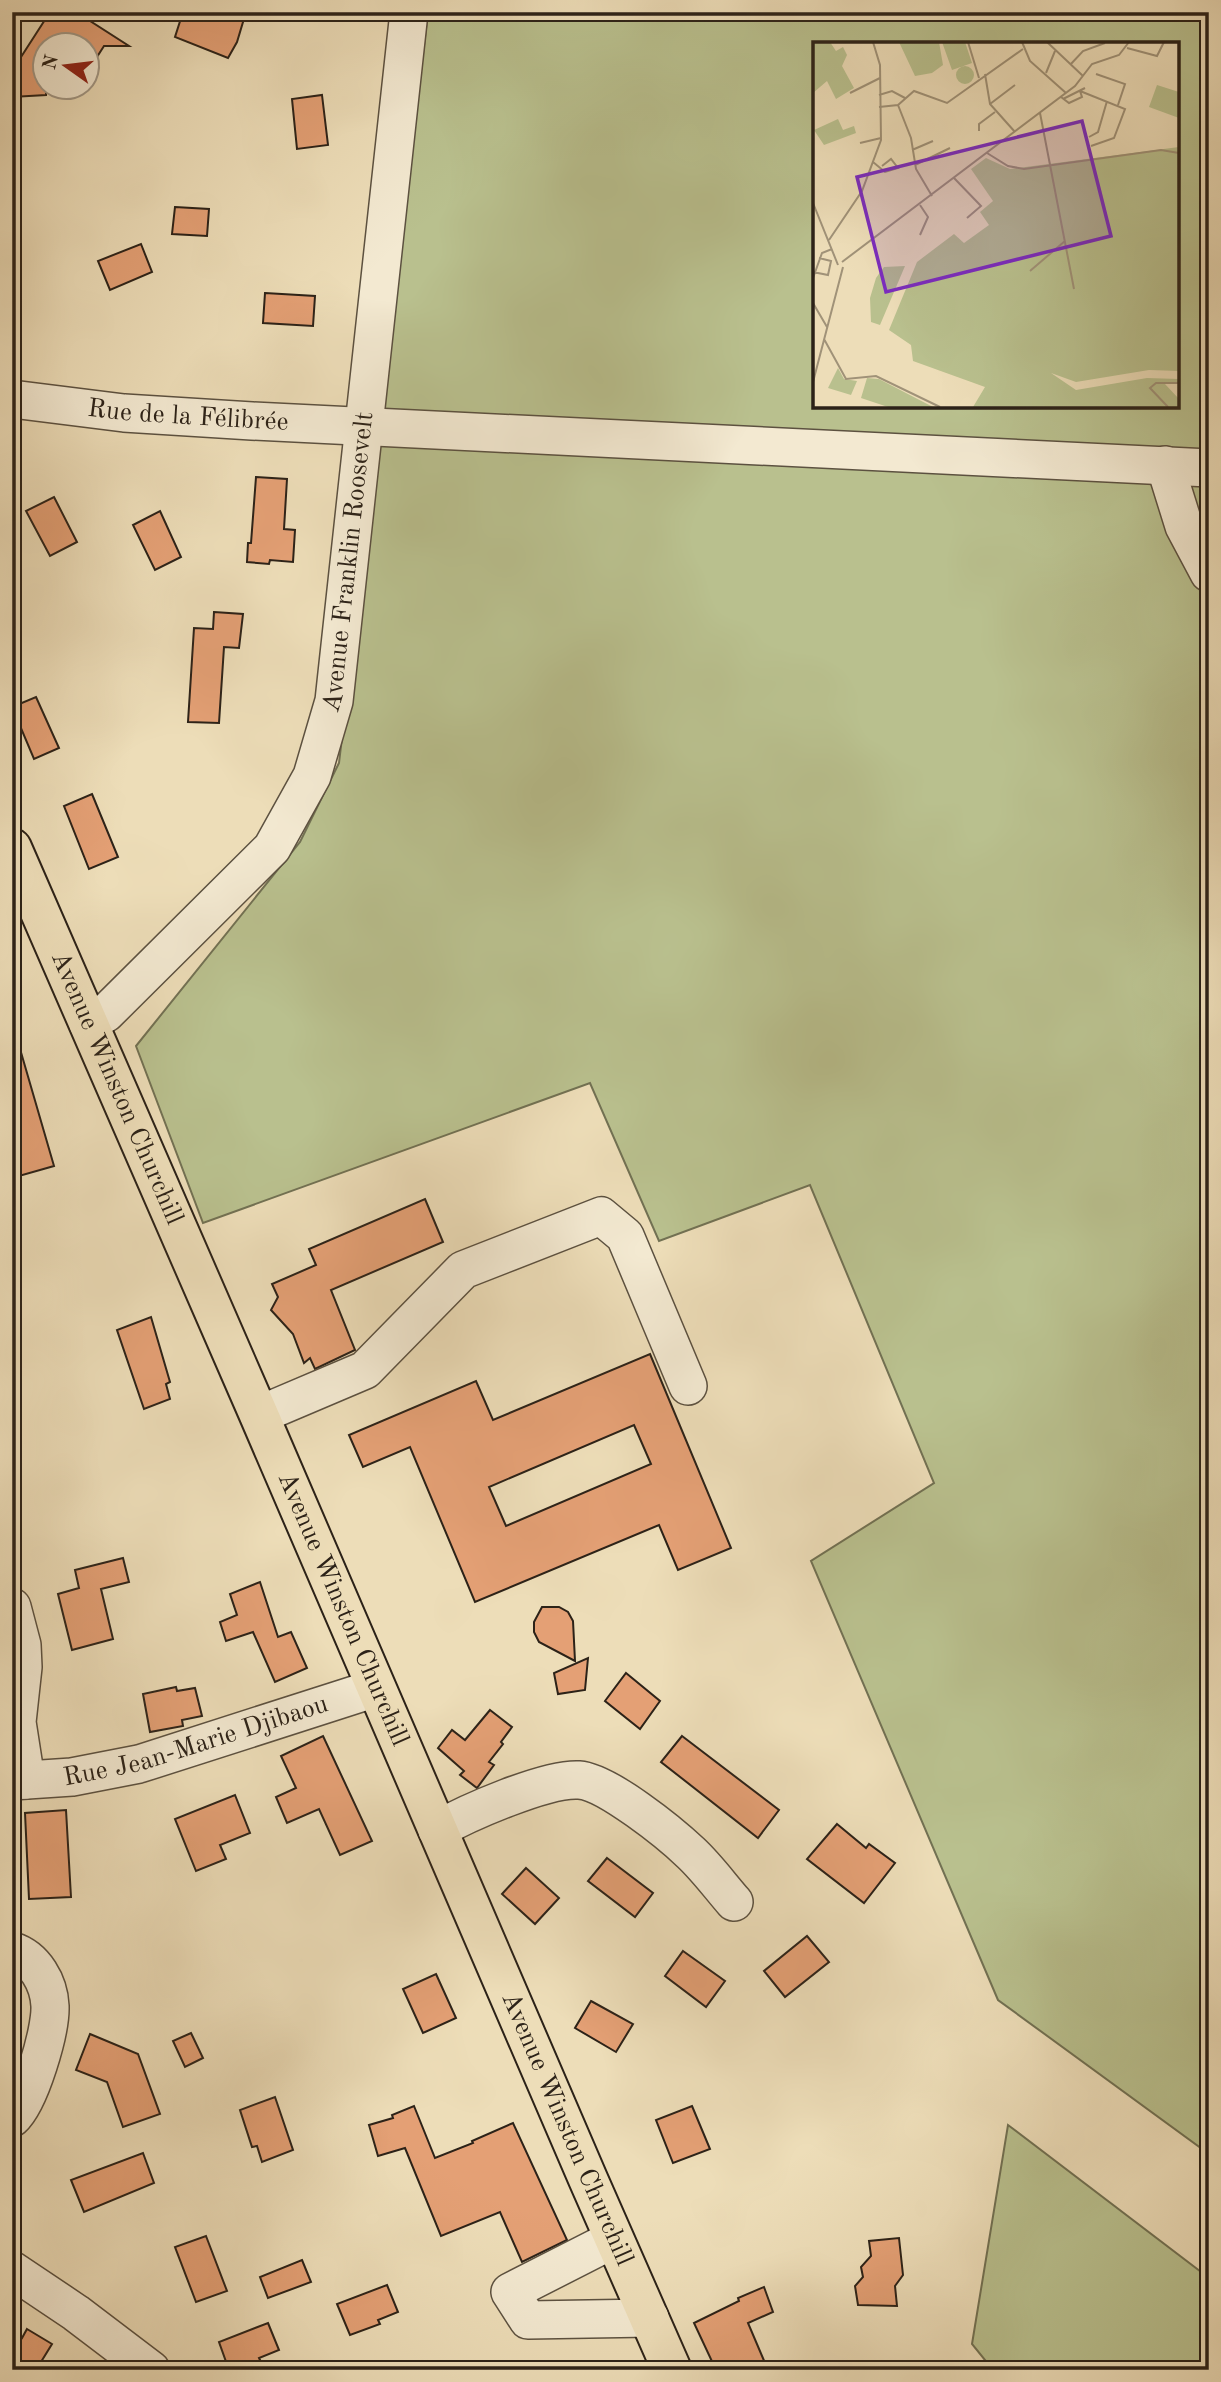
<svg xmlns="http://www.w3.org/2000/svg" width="1221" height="2382" font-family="'Old Standard TT',serif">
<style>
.green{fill:#b9c08e;stroke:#727153;stroke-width:2;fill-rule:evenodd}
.building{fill:#e4a075;stroke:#2c2218;stroke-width:2;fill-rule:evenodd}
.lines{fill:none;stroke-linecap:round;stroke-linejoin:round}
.minor-casing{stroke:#5c5140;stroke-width:40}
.major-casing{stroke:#2c2218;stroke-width:42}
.minor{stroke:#f3e9d1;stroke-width:37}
.major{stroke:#edddb8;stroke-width:38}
.labels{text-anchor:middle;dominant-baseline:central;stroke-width:5;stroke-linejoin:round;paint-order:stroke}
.street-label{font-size:26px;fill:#2c2218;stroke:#f3e9d1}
.inset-road{fill:none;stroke:#a09278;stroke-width:2}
.view{fill:#7b2cbf;fill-opacity:0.15;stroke:#7b2cbf;stroke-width:3.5}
.inset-edge{fill:none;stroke:#2c2218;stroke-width:3.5}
</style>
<rect width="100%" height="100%" fill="#edddb8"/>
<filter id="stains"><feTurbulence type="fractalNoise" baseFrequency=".00286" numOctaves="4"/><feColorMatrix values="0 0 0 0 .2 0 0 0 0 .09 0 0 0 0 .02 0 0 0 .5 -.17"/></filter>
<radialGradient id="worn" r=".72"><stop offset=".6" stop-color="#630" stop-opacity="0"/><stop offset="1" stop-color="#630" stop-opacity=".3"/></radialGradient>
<g class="green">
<path d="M428,12H1209V2154L998,2000L811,1561L934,1483L810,1185L659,1241L590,1083L203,1223L136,1046L300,842L339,763ZM815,44H1177V406H815Z"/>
<path d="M1008,2125L1209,2278V2370H993L972,2344Z"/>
</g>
<g class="building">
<path d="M50,12H76L129,46H104L88,71V46H46V95L12,97V71Z"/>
<path d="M183,12H246L237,42L228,58L175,37Z"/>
<path d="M322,95L328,145L297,149L292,99Z"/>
<path d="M175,207L209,209L207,236L172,234Z"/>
<path d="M141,244L152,272L110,290L98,261Z"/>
<path d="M265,293L315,296L313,326L263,323Z"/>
<path d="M256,477L287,479L284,529L295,530L293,562L270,560L269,564L247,562L248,543H251Z"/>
<path d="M54,497L77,542L50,556L26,511Z"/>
<path d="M160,511L181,557L155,570L133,525Z"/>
<path d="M214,612L243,614L239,648L224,647L219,723L188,722L194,628L213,629Z"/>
<path d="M36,697L59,748L34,759L12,707Z"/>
<path d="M92,794L118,857L89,869L64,806Z"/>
<path d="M18,1042L54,1166L12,1178V1043Z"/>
<path d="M425,1199L443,1242L331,1290L355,1350L315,1369L310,1358L304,1363L293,1334L271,1310L278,1297L272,1284L316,1265L309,1249Z"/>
<path d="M151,1317L170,1382L166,1384L170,1399L144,1409L117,1330Z"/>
<path d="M650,1354L731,1548L678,1570L659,1525L475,1602L410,1447L363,1467L349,1435L476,1381L493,1420ZM634,1425L651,1464L506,1526L489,1487Z"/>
<path d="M123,1558L129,1582L101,1589L113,1639L72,1650L58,1594L79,1588L75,1570Z"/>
<path d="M260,1582L278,1637L291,1632L307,1668L275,1682L253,1632L226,1641L220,1622L237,1615L230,1594Z"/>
<path d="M542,1607H559L568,1612L573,1621L575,1661L539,1642L534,1632V1622Z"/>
<path d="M588,1658L585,1690L558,1694L554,1673Z"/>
<path d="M626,1673L660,1701L640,1729L605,1701Z"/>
<path d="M176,1687L177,1691L195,1688L202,1716L182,1720L183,1726L150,1732L143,1694Z"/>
<path d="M490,1710L512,1727L501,1742L503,1744L489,1762L494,1765L477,1788L460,1775L464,1771L438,1748L452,1730L465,1740Z"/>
<path d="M323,1736L372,1841L340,1855L319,1809L287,1823L276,1797L296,1788L281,1756Z"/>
<path d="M682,1736L779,1810L758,1838L661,1762Z"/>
<path d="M235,1795L250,1833L220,1845L226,1859L196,1871L175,1819Z"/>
<path d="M66,1810L71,1897L29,1899L25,1813Z"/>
<path d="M837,1824L866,1848L869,1844L895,1863L864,1903L807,1859Z"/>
<path d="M607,1858L653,1893L635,1917L588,1881Z"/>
<path d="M526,1868L559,1898L535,1924L502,1894Z"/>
<path d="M807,1936L829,1962L785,1997L764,1971Z"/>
<path d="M683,1951L725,1981L706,2007L665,1976Z"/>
<path d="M436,1974L456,2018L423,2033L403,1989Z"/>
<path d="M591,2001L633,2024L616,2052L575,2028Z"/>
<path d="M191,2033L203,2058L185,2067L173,2041Z"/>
<path d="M90,2034L138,2054L160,2114L123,2127L107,2082L76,2070Z"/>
<path d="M275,2097L293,2150L262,2162L257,2146L252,2147L240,2110Z"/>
<path d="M414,2106L435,2158L473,2143L472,2141L513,2123L567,2240L522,2262L500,2212L441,2236L405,2148L378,2156L369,2125L393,2118L392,2115Z"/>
<path d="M692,2106L710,2149L673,2163L656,2120Z"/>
<path d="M143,2153L154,2183L84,2212L71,2180Z"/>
<path d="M206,2236L227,2291L196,2302L175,2247Z"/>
<path d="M899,2238L903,2275L895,2286L897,2306L858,2305L855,2286L863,2277L861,2267L871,2256L869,2241Z"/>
<path d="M302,2260L311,2282L268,2298L260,2277Z"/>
<path d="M387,2285L398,2312L378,2320L380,2324L350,2335L337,2304Z"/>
<path d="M764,2287L773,2312L748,2323L768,2370H716L694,2323L739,2301L738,2298Z"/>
<path d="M268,2323L279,2350L259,2358L261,2362L241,2370H229L219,2342Z"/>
<path d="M27,2329L52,2344L36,2370H12V2332L22,2338Z"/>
</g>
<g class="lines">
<g class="minor-casing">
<g id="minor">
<path id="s1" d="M12,399L124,413L252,421L1209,468"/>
<path d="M1165,465L1184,526L1209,573"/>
<path id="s2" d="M88,1023L106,1013L272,848L312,776L334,701L409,12"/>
<path d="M259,1415L365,1370L463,1270L601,1216L625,1236L688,1386"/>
<path d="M12,1607L22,1645L23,1667L17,1722L26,1780"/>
<path id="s3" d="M12,1781L72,1777L139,1764L376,1688"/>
<path d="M437,1830C467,1813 546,1778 579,1780C607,1782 670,1833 691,1853C707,1868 720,1886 734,1902"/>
<path d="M12,1951C35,1958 49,1983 50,2006C51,2031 30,2102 12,2118"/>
<path d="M614,2239L510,2292L528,2320L650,2318"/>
<path d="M12,2270L76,2313L151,2370"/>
</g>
</g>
<g class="major-casing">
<g id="major">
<path id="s4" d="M12,848L259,1415L588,2179L672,2370"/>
</g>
</g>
<use href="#minor" class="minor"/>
<use href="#major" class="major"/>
</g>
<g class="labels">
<g class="street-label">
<text stroke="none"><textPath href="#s1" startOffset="177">Rue de la Félibrée</textPath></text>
<text stroke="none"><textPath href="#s2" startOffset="555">Avenue Franklin Roosevelt</textPath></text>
<text stroke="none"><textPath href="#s4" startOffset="262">Avenue Winston Churchill</textPath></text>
<text stroke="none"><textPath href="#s4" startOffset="830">Avenue Winston Churchill</textPath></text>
<text stroke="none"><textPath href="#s3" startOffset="189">Rue Jean-Marie Djibaou</textPath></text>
<text stroke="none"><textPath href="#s4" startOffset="1396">Avenue Winston Churchill</textPath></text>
</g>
</g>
<g transform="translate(813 42)">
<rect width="366" height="366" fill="#edddb8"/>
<path d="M0,0H17L23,9L30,5L34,13L29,24L41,46L23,57L14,39L0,51ZM86,0H126L130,23L119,31L102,34ZM129,0H152L159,21L139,28ZM143 33a9 9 0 1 1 18 0a9 9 0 1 1-18 0ZM344,43L366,50V76L336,65ZM25,77L30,88L41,84L43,91L11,103L1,88ZM366,105V329L336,328L263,340L238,331L263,348L334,336L366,337V342H352L366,357V365H160L172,345L100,319L98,303L76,288L104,220L141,192L151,201L176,183L167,170L180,159L158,127L173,116L197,127ZM92,224L67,283L58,280L57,256L63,236L71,225ZM25,326L31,337L44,339L38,353L15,346ZM54,336L66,337L120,365H75L48,356Z" fill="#b9c08e"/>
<path class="inset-road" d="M155,0L166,36M209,0L217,19L253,51M234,0L270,34M314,6L344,14L351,0M257,23L270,9L292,1M233,31L242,9M172,32L177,62L202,90M283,32L312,42L305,63M267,49L312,67L301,96L278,104M37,51L67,36M66,53L79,49L92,56M248,55L256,61L269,55L267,49M250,57L272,46M177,62L202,43M85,63L98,96L103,127L119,154M66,65L85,63L101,49L134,61L210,7M227,71L261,247M166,89V82L182,70M276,95L285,90L294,59M47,101L68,96M99,108L120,99M174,111L195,124L211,127L348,108L366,111M60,120L72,130L85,126L78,117L69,124M102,123L137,106M141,136L168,164L154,176M0,161L25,223M107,163L115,175L107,193M16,198L49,149L68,98L67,23L60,0M29,220L262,44L279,22L306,13L316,0M217,229L252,199M0,230L15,233L18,219L6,216M0,236L9,211L19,207M0,261L14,285M11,297L33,337L63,334L127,365M0,340L30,225M355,365L337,346L343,341H366"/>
<path class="view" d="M269,79L298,194L73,250L44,135Z"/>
<rect width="366" height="366" class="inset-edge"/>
</g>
<rect width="1221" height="2382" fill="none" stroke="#edddb8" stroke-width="42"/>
<rect x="14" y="14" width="1193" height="2354" fill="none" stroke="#2c2218" stroke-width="3.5"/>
<rect x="21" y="21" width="1179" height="2340" fill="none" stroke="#2c2218" stroke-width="2"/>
<g transform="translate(66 66) rotate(284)"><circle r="33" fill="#f3e9d1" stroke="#a39987" stroke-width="2"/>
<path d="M0-5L12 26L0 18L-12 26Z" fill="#8f2418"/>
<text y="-10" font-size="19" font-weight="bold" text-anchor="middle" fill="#2c2218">N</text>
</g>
<rect width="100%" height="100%" filter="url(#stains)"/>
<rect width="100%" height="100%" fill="url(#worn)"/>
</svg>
